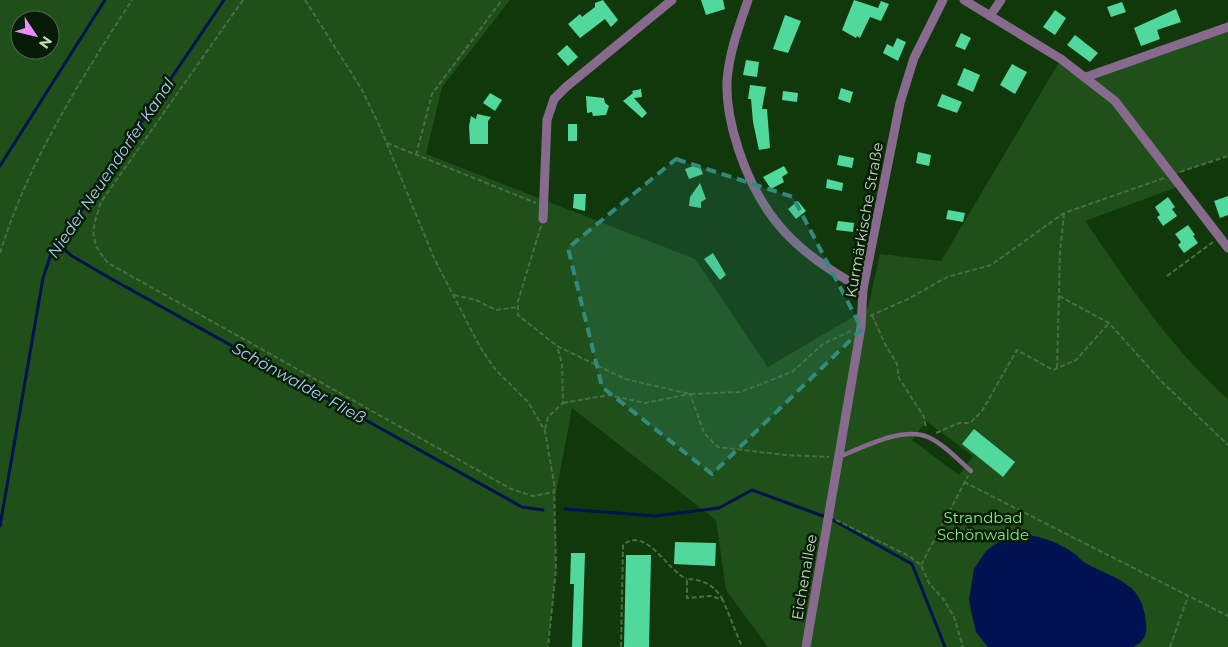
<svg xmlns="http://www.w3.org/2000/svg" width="1228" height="647" font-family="Montserrat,sans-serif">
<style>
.green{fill:#205019;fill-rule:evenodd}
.water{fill:#001250}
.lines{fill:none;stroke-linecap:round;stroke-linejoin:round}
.stream{stroke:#001250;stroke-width:3}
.building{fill:#51d89d}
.path{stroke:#496d44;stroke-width:2;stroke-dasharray:5 2.5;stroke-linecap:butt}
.service{stroke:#896a8f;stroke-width:4.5}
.minor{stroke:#896a8f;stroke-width:9}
.marked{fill:#328a7e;fill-opacity:0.2;stroke:#328a7e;stroke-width:4;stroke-dasharray:10 6;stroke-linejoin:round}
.labels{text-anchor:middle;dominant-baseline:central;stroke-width:5;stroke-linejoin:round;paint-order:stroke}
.street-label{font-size:15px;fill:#c0dcbc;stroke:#071c05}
.park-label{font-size:15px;fill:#88ea79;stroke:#071c05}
.water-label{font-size:16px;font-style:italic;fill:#adc7f5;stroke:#071c05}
</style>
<rect width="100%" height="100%" fill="#11380b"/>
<path class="green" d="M0,0H510L442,87L426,154L695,259L768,367L868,308L880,254L941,261L1061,59L1089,81L1228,31V155L1173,175L1180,186L1085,221C1128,283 1171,349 1228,399V647H1133L1141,643L1132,588L1085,563L1074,554L974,569C969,602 966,620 988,647H768L726,590L716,520L572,408L554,504L556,569L548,647H0ZM20,20H50V50H20ZM926,421L973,456L959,475L912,440Z"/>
<path class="water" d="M1009,534C1032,533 1056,540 1075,554C1079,557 1082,562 1087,564C1101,572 1119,577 1131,588C1141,596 1145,611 1146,623C1148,635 1143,642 1133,647H988L976,632L969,600L974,569L986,551Z"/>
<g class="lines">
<g class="stream">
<path d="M0,166L105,0"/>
<path d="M59,245L72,256L108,277L522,507L543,510"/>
<path d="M565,509L655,516L719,508L752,490L831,519L912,564L945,647"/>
<path d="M0,526L43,278L50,257L224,0"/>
</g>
</g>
<g class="building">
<path d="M603,0L618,20L611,27L605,19L580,38L568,24L580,14L582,17L595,7V3Z"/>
<path d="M701,0H723L725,9L706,15Z"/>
<path d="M854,0L878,8L881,1L889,4L881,21L870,17L860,38L857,36L856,38L842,30Z"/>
<path d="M1122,2L1126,12L1111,17L1107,7Z"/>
<path d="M1176,9L1181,22L1157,30L1160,39L1141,46L1134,28Z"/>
<path d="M1055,10L1066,18L1055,35L1043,27Z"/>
<path d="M785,15L801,21L788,53L773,49Z"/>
<path d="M961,33L971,38L965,50L955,46Z"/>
<path d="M1075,35L1098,53L1090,62L1067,45Z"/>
<path d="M897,38L906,42L898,61L883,53L887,44L893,47Z"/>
<path d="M567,45L578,57L568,66L557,54Z"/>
<path d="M746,60L759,62L757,77L743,75Z"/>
<path d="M1012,64L1027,72L1015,94L1000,85Z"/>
<path d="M964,68L980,75L973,92L957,85Z"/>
<path d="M750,85L766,87L762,109H767L770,148L759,150L753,122L751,99H748Z"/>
<path d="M841,88L853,92L850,103L838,99Z"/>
<path d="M641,89L642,97L634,98L647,113L642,118L623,101L633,93L632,91Z"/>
<path d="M783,91L798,93L797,102L782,100Z"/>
<path d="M490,93L502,100L495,111L483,103Z"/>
<path d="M942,94L962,102L957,113L937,106Z"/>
<path d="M586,96L604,98L605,103L609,106L606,115L593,116L592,112L587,113Z"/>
<path d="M477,114L491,117L488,121V144H470L469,126L471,116L476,119Z"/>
<rect x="568" y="124" width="9" height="17"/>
<path d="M918,152L931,155L929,166L916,163Z"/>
<path d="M839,155L854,158L852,168L837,165Z"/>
<path d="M699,164L703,174L689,179L685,169Z"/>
<path d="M784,166L788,173L782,177L784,182L771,189L763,177Z"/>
<path d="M827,179L843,183L842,191L826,188Z"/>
<path d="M700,183L706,199L701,202V208L689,206L690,197Z"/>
<path d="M574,194H586L585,211L573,208Z"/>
<path d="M1228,196V215L1220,218L1214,201Z"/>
<path d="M1168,197L1175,207L1172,209L1177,216L1163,226L1157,217L1160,215L1155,207Z"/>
<path d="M798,201L806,211L796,219L788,209Z"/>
<path d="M948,210L965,213L963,222L946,219Z"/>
<path d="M838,221L854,223L853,232L836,230Z"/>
<path d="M1188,225L1195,235L1193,236L1198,243L1184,253L1178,245L1181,242L1175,234Z"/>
<path d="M713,253L726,275L720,280L704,259Z"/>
<path d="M974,429L1015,462L1003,477L962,444Z"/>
<path d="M675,542L716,543L715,566L674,564Z"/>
<path d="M571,553H585L582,647H572L574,584H570Z"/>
<path d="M626,555H651L649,647H624Z"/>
</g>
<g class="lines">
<g class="path">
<path d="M243,0L101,202C92,230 88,239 108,263L511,489L533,496L554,492"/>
<path d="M305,0L361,88L380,127L434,258L480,347L495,369L528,402L545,431L554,483L556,569L548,647"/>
<path d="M387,143L536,203"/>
<path d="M416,155L432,94L502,0"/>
<path d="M1180,172L1228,156"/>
<path d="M541,226L518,301V315L557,346L625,379L690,394L740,392L792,372L823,344L851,331"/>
<path d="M0,253C28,162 81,79 132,0"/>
<path d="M1167,276L1213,242"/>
<path d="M454,295L476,300L496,310L517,307"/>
<path d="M1059,296L1109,323L1161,381L1228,445"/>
<path d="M872,315L884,342L897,364L899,378L924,417L926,429"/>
<path d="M870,316L910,298L947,277L991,265L1064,213L1164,178"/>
<path d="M1057,368L1060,253L1064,213"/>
<path d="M563,403L609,395L645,403L690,394L704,433L718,447L786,455L829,457"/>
<path d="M545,429L548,417L563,403L562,364L557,346"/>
<path d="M936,433L959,423H970L982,411L1017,350L1053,370L1076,360L1109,323"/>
<path d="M964,482L1228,616"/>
<path d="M836,520L909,556L921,565L929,583L944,600L954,617L963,647"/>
<path d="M921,565L968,476"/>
<path d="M723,600C714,585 705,580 687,579V598L711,596L723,600L742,647"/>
<path d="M621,647L623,545C646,525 669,573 687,579"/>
<path d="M1170,647L1188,596"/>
</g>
<path class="service" d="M839,457C863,447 903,426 928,437C944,444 958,460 971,471"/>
<g class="minor">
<path d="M748,0C739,26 729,53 727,81C726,105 731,126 738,148C761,219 798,254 863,289"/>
<path d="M964,0L1061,59L1115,101L1228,248"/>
<path d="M990,16L1001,0"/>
<path d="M1086,77L1228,27"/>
<path d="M543,219L547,120L554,99L566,87L672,0"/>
<path d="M806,647L861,327L863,289L900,103L914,58L943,0"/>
</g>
</g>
<path class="marked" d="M676,159L793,197L862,329L712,474L602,387L568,248Z"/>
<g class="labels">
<g class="street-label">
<text transform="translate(864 220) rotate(-80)">Kurmärkische Straße</text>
<text transform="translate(804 577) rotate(-80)">Eichenallee</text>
</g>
<g class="park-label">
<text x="983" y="517">Strandbad<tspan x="983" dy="17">Schönwalde</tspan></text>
</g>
<g class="water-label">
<text transform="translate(111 168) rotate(-56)">Nieder Neuendorfer Kanal</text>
<text transform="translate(299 383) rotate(29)">Schönwalder Fließ</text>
</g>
</g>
<g transform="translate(35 35) rotate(125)"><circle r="24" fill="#071c05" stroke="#51694e"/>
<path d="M0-4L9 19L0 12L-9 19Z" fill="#eb8dfc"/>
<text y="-8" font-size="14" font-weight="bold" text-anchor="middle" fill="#c0dcbc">N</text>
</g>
</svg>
